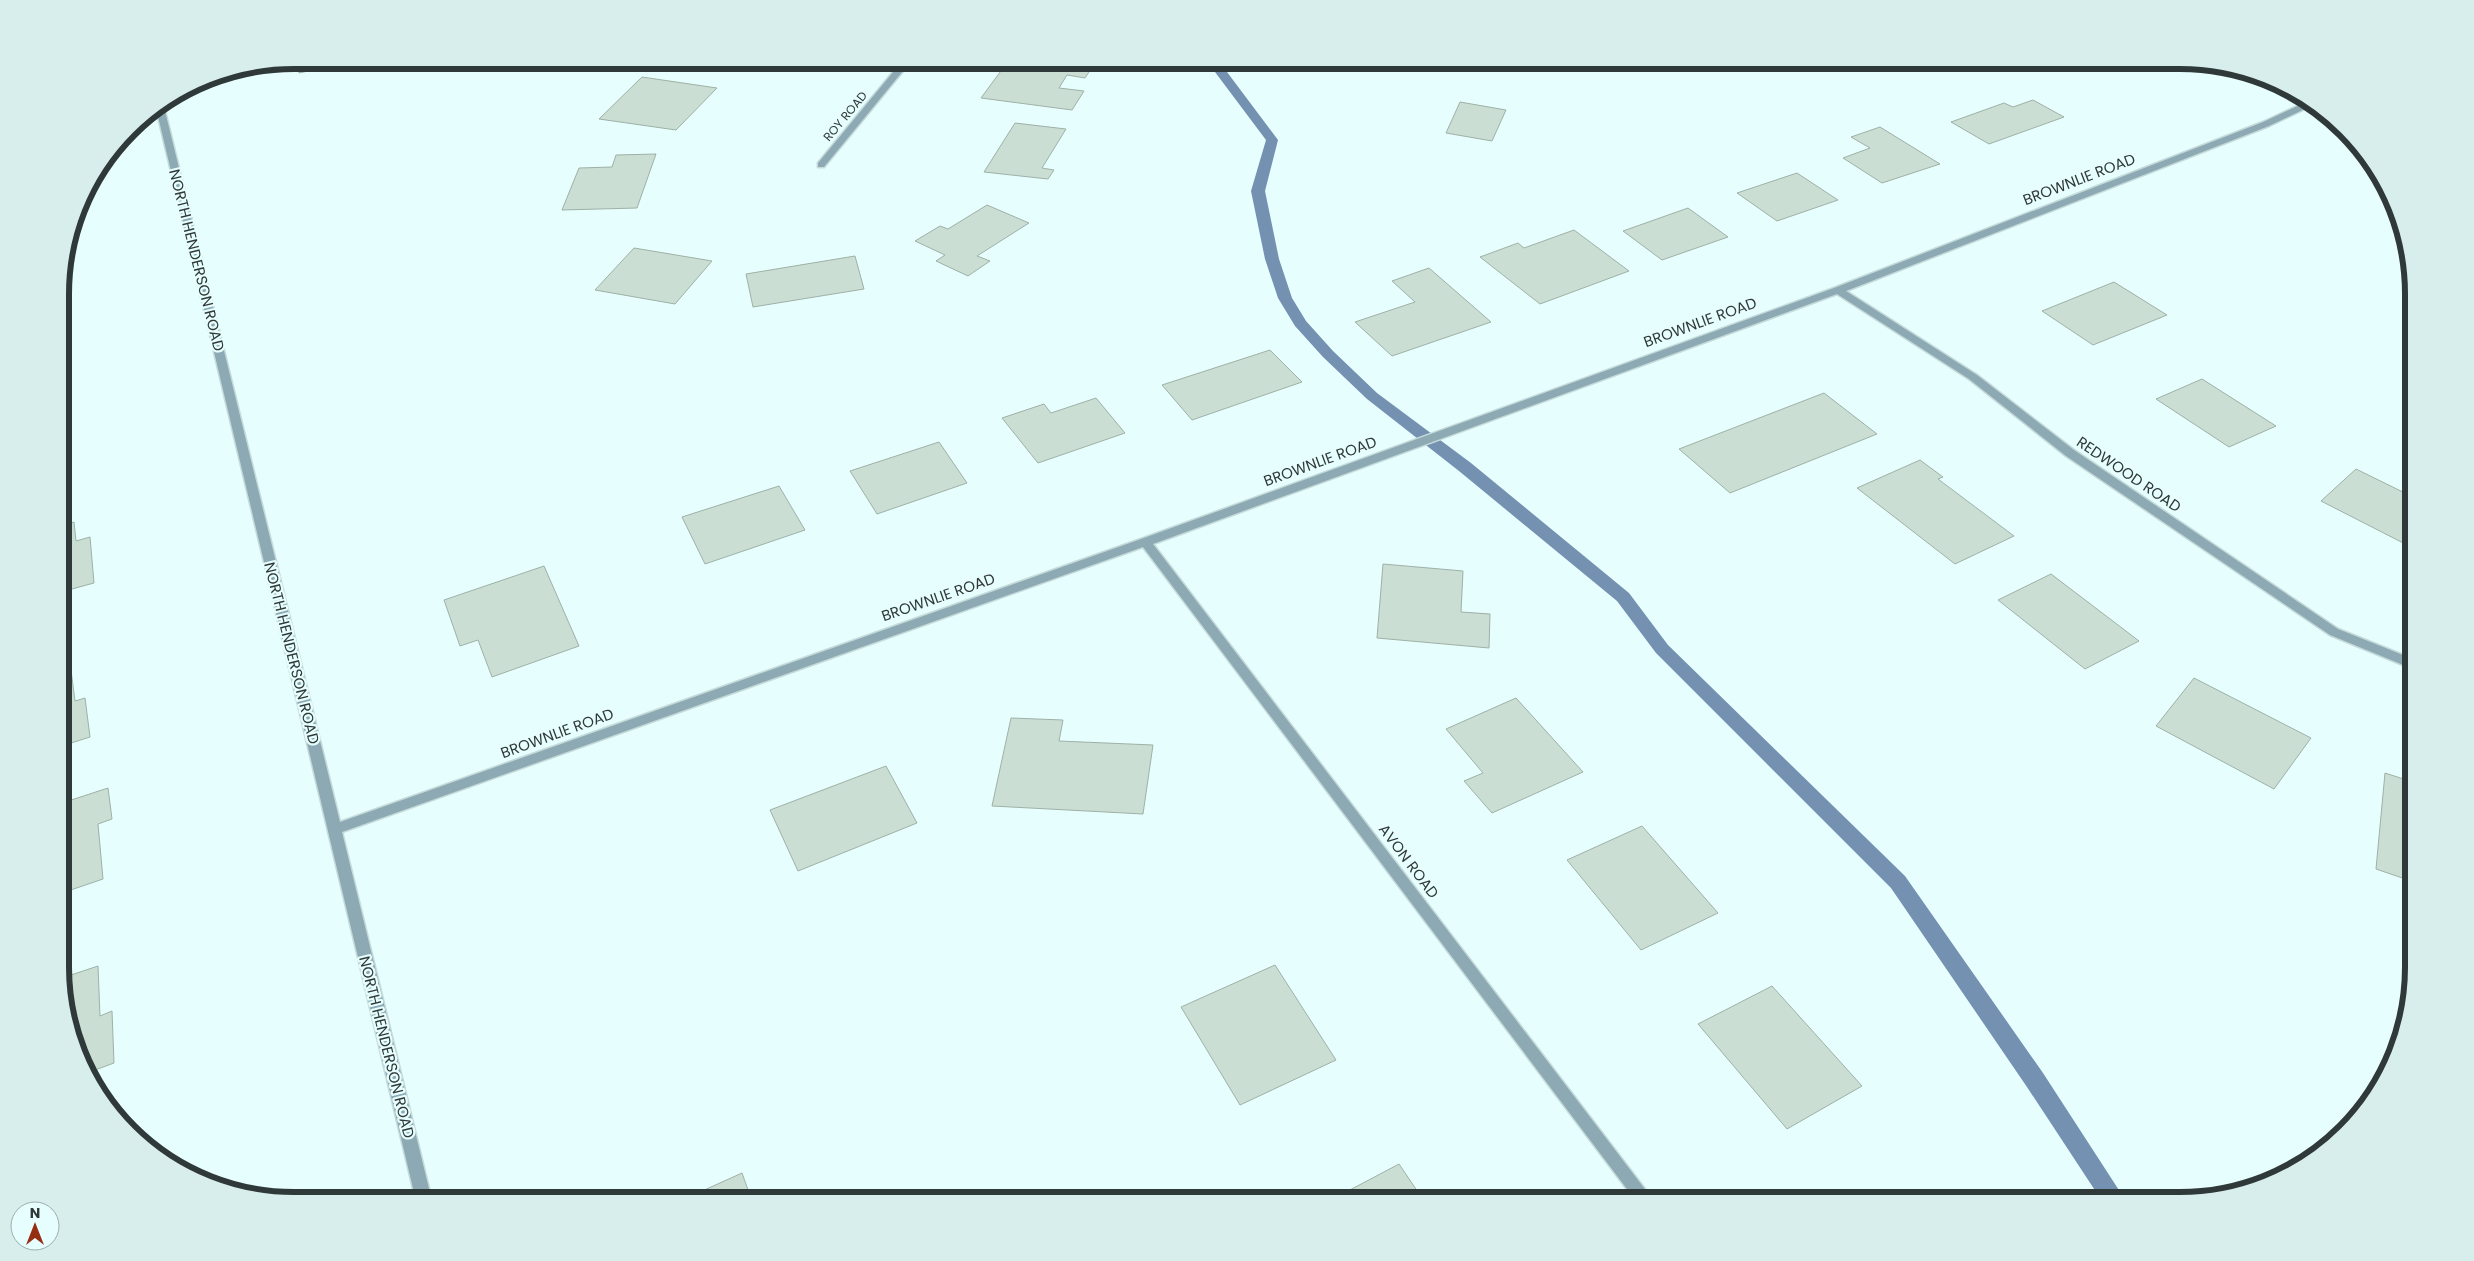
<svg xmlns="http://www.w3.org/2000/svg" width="2474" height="1261" font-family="Poppins,sans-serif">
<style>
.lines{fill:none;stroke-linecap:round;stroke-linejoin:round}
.stream{fill:#7591b1;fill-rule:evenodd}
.building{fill:#cbded3;stroke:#9fb1a7}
.minor-casing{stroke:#c5dbda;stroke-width:3}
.minor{fill:#8da9b4;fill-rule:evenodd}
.labels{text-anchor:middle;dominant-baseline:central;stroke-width:4.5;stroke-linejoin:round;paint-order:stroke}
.far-street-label{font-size:12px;fill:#303939;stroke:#e6fefd}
.street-label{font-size:15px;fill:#303939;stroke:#e6fefd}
.rim{fill:none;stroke:#303939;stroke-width:6}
</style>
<rect width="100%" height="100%" fill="#e6fefd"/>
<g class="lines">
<path class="stream" d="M1206,60H1218L1278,140L1265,191L1279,259L1292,298L1306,321L1333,351L1377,393L1471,463L1629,593L1668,645L1905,876L2043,1073L2126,1201H2102L2027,1087L1891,888L1656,653L1617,601L1459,471L1367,399L1323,357L1295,326L1278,298L1265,259L1251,191L1266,140Z"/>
</g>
<g class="building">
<path d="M295,60H361L299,73Z"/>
<path d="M743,60H780L773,68L740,64Z"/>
<path d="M1009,60H1074L1095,63L1085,78L1067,75L1059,88L1084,91L1072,110L981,98Z"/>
<path d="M642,77L717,88L676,130L599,119Z"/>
<path d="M2033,100L2064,117L1989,144L1951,122L2004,103L2013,107Z"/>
<path d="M1460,102L1506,110L1492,141L1446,133Z"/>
<path d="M1015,123L1066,129L1042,168L1054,170L1048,179L984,172Z"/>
<path d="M1880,127L1940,164L1882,183L1843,158L1870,148L1851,137Z"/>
<path d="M656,154L637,208L562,210L579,168L612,167L616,155Z"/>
<path d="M1797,173L1838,200L1777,221L1737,193Z"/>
<path d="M987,205L1029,223L977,256L990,261L968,276L936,261L945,255L915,241L940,226L948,229Z"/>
<path d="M1688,208L1728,237L1662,260L1623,231Z"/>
<path d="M1574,230L1629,271L1540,304L1480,257L1518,243L1524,248Z"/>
<path d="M634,248L712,261L675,304L595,290Z"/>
<path d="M855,256L864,289L753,307L746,274Z"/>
<path d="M1429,268L1491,322L1392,356L1355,322L1415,302L1392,281Z"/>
<path d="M2114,282L2167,315L2093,345L2042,311Z"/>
<path d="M1270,350L1302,382L1192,420L1162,385Z"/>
<path d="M2202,379L2276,426L2229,447L2156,399Z"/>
<path d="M1824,393L1877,434L1730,493L1679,449Z"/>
<path d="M1096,398L1125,433L1038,463L1002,418L1044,404L1051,413Z"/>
<path d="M939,442L967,483L877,514L850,471Z"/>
<path d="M1920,460L1943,477L1938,479L2014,536L1955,564L1857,488Z"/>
<path d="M61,468L65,498L61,499Z"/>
<path d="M2356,469L2413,497V548L2321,501Z"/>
<path d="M779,486L805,530L705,564L682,517Z"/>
<path d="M74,522L76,541L90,537L94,583L61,592V526Z"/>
<path d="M1383,564L1463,571L1461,612L1490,614L1489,648L1377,638Z"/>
<path d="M544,566L579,646L492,677L478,640L460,646L444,600Z"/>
<path d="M2051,574L2139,641L2085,669L1998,600Z"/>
<path d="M71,670L75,701L85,698L90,737L62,746L61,673Z"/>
<path d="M2194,678L2311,738L2274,789L2156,726Z"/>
<path d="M1516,698L1583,772L1492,813L1464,781L1483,773L1446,729Z"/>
<path d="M1011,718L1063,720L1059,741L1153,745L1143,814L992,806Z"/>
<path d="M886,766L917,823L798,871L770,810Z"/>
<path d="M2385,773L2413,782L2414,882L2376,869Z"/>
<path d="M108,788L112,819L98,824L103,879L62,893V803Z"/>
<path d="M1642,826L1718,913L1641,950L1567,860Z"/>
<path d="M1275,965L1336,1060L1240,1105L1181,1007Z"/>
<path d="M98,966L100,1016L112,1011L114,1063L87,1073L78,1057L62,998V978Z"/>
<path d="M1772,986L1862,1086L1787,1129L1698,1024Z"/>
<path d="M1399,1164L1424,1201H1329Z"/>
<path d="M742,1173L752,1201H680Z"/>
</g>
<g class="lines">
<g class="minor-casing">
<g id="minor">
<path d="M903,60H912L824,167H818V163Z"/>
<path d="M2148,60H2172L2217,68L2213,71L2152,63Z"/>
<path d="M2306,102L2311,106L2269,126L1846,291L1977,375L2074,450L2338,629L2413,659V669L2330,635L2066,456L1969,379L1837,294L1153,544L1654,1201H1636L1143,547L342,832L432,1201H416L156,108L163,103L340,822L1141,539L1834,288L2263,122Z"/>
</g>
</g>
<use href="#minor" class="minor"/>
</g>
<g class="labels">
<g class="far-street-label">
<text transform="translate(845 116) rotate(-50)">ROY ROAD</text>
</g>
<g class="street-label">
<text transform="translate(2079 179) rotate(-21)">BROWNLIE ROAD</text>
<text transform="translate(197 260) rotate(76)">NORTH HENDERSON ROAD</text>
<text transform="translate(1700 322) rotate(-20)">BROWNLIE ROAD</text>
<text transform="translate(1320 461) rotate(-20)">BROWNLIE ROAD</text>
<text transform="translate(2129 474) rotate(34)">REDWOOD ROAD</text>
<text transform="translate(938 597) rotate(-19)">BROWNLIE ROAD</text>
<text transform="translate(292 653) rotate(76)">NORTH HENDERSON ROAD</text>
<text transform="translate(557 733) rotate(-20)">BROWNLIE ROAD</text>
<text transform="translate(1409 861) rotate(53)">AVON ROAD</text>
<text transform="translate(387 1047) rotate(76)">NORTH HENDERSON ROAD</text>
</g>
</g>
<path d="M0 0H2474V1261H0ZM294 69H2180A225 225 0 0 1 2405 294V967A225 225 0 0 1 2180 1192H294A225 225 0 0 1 69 967V294A225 225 0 0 1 294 69Z" fill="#d7eeed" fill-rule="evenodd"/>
<path class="rim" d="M294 69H2180A225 225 0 0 1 2405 294V967A225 225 0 0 1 2180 1192H294A225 225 0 0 1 69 967V294A225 225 0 0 1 294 69Z"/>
<g transform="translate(35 1226)"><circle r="24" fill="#e6fefd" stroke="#9dafaf"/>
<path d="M0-4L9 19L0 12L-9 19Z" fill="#962f12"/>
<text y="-8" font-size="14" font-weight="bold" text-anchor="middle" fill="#303939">N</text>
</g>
</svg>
